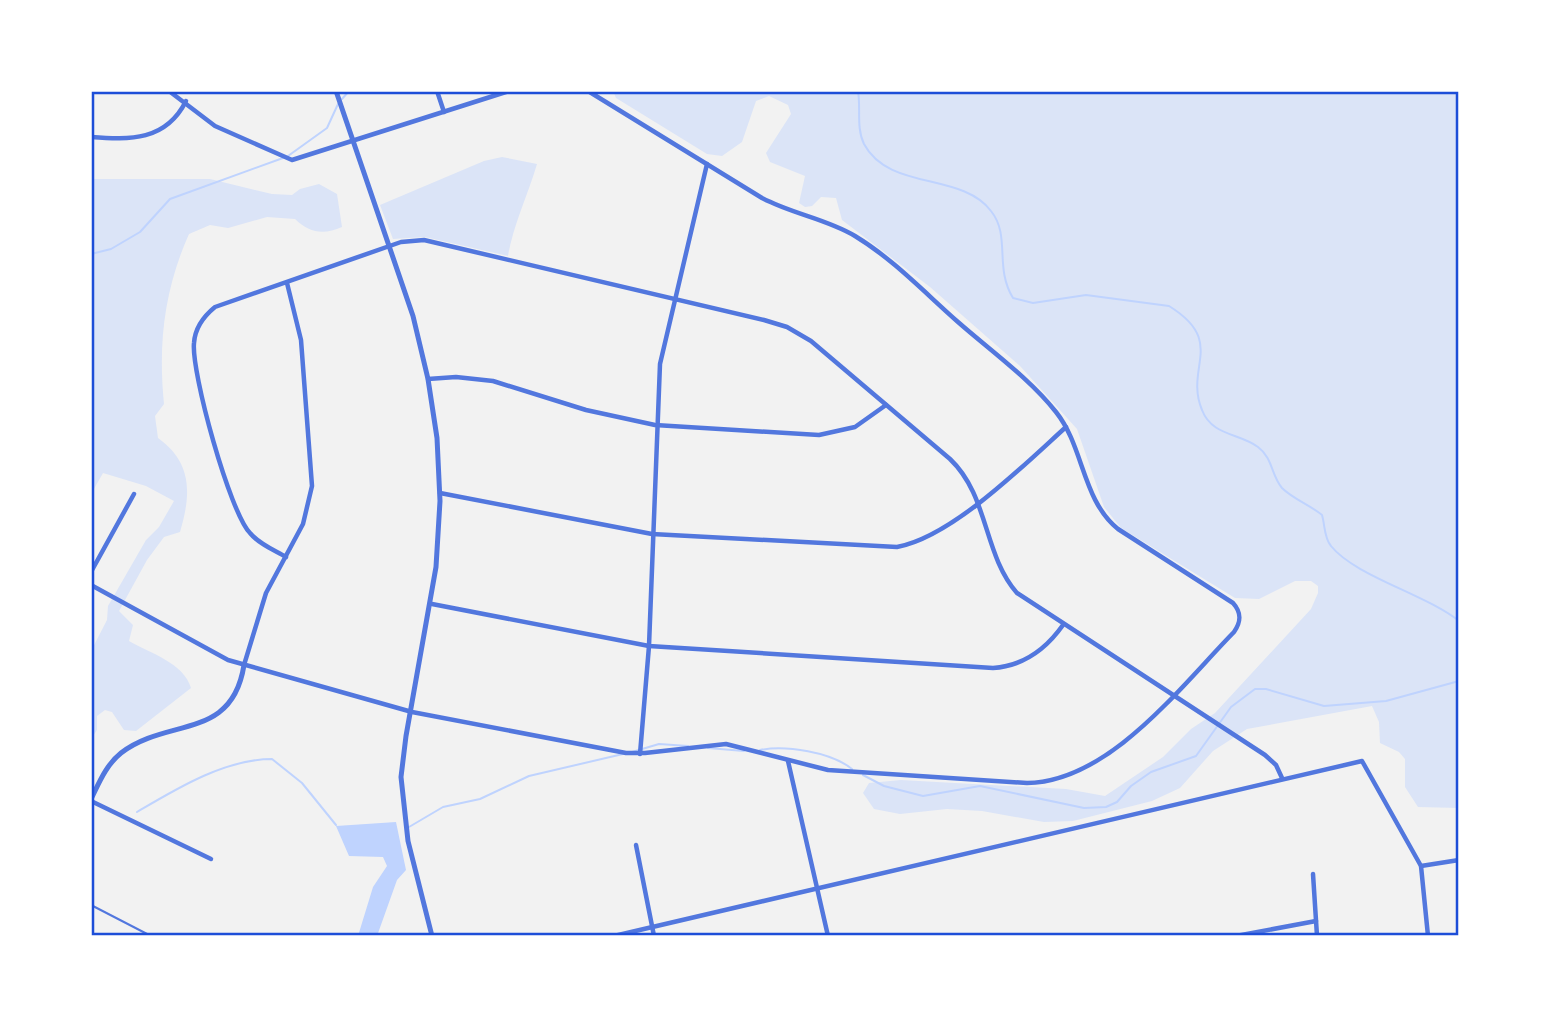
<svg xmlns="http://www.w3.org/2000/svg" width="1550" height="1027" font-family="'DejaVu Sans',sans-serif">
<style>
.green{fill:#dbe4f7}
.water{fill:#bfd3fe}
.lines{fill:none;stroke-linecap:round;stroke-linejoin:round}
.stream{stroke:#bfd3fe;stroke-width:2}
.service{stroke:#5277de;stroke-width:2}
.minor{stroke:#5277de;stroke-width:4.5}
.tertiary{stroke:#5277de;stroke-width:5}
.neatline{fill:none;stroke:#1d4ed8;stroke-width:2.5}
</style>
<rect width="100%" height="100%" fill="#f2f2f2"/>
<g class="green">
<path d="M613,91H1459V808L1418,807L1405,787V759L1399,752L1380,743L1379,722L1372,706L1247,729L1213,751L1180,788L1152,801L1073,821L1044,822L982,811L947,809L900,814L874,809L863,793L869,783L901,780L1066,789L1105,796L1163,757L1191,729L1215,713L1311,609L1318,593V586L1311,581H1295L1259,599L1235,598L1121,528L1104,507L1077,429L1020,366L930,287L842,220L836,198L821,197L812,206L805,207L799,203L805,176L770,162L766,153L791,114L788,105L769,96L756,101L742,142L722,156L707,154L616,98Z"/>
<path d="M502,157L537,164C528,195 513,225 508,256L425,237L393,239L380,205L484,161Z"/>
<path d="M91,179H210L272,194L292,195L300,189L319,184L337,194L342,227C324,235 309,233 295,219L267,217L228,228L210,225L189,234C164,290 158,344 164,404L155,416L158,438C193,463 191,495 180,532L164,537L147,560L119,611L133,625L129,641C150,653 184,663 191,688L136,731L124,730L112,712L105,710L97,716V730L91,739V651L107,620L108,606L146,540L159,527L174,501L146,486L103,473L91,494Z"/>
</g>
<path class="water" d="M396,822L406,870L397,880L377,936H358L373,887L387,866L383,857L349,856L336,826Z"/>
<g class="lines">
<g class="stream">
<path d="M858,91C861,108 856,128 864,144C889,191 962,172 991,211C1011,236 994,267 1013,298L1033,303L1086,295L1169,306C1227,342 1184,367 1202,410C1212,436 1239,433 1258,447C1273,458 1271,475 1282,488C1293,499 1310,505 1322,515C1325,525 1324,538 1331,546C1355,576 1425,594 1459,621"/>
<path d="M342,99L349,91"/>
<path d="M288,156L327,128L338,104"/>
<path d="M91,254L111,249L140,232L170,199L283,158"/>
<path d="M708,748L744,751"/>
<path d="M760,750C786,745 831,752 852,769"/>
<path d="M632,752L659,744L688,746"/>
<path d="M863,775L884,786L923,796L980,786L1084,808L1106,807L1117,802L1131,786L1151,772L1196,756L1231,707L1255,689H1266L1324,706L1386,701L1459,681"/>
<path d="M137,812C176,789 225,759 272,759L302,783L336,825"/>
<path d="M409,827L443,807L480,799L529,776L623,754"/>
</g>
<path class="service" d="M91,905L151,936"/>
<g class="minor">
<path d="M169,91L215,126L292,160L509,91"/>
<path d="M437,91L444,112"/>
<path d="M91,137C130,140 166,141 186,101"/>
<path d="M428,379L456,377L493,381L586,410L655,425L819,435L855,427L886,405"/>
<path d="M440,493L652,534L897,547C952,537 1025,464 1066,427"/>
<path d="M286,557C274,550 259,544 250,533C230,513 191,372 194,343C195,328 204,316 215,307L401,242L424,240L764,320L787,327L811,341L950,459C989,496 983,554 1017,593L1265,755L1276,765L1282,778"/>
<path d="M91,572L134,494"/>
<path d="M91,585L228,660L412,712L626,753H645L726,744L828,770L1027,783C1109,782 1180,687 1234,632C1241,622 1242,613 1233,603L1118,529C1082,500 1084,447 1056,412C1029,378 991,351 958,322C925,293 893,259 855,236C827,219 792,214 762,198L588,91"/>
<path d="M432,604L649,646L993,668C1023,666 1046,649 1063,625"/>
<path d="M244,665L266,593L303,524L312,486L301,340L287,283"/>
<path d="M640,754L649,646L660,364L707,164"/>
<path d="M788,761L828,936"/>
<path d="M91,801L211,859"/>
<path d="M636,845L654,936"/>
<path d="M1421,866L1459,860"/>
<path d="M1313,874L1317,936"/>
<path d="M614,936L1362,761L1421,866L1428,936"/>
<path d="M1236,936L1316,921"/>
</g>
<g class="tertiary">
<path d="M336,91L413,316L428,379L437,438L440,501L436,567L406,736L401,777L408,841L432,936"/>
<path d="M91,799C99,783 106,765 121,753C168,717 232,741 244,665"/>
</g>
</g>
<rect width="1550" height="1027" fill="none" stroke="#ffffff" stroke-width="186"/>
<rect x="93" y="93" width="1364" height="841" class="neatline"/>
</svg>
